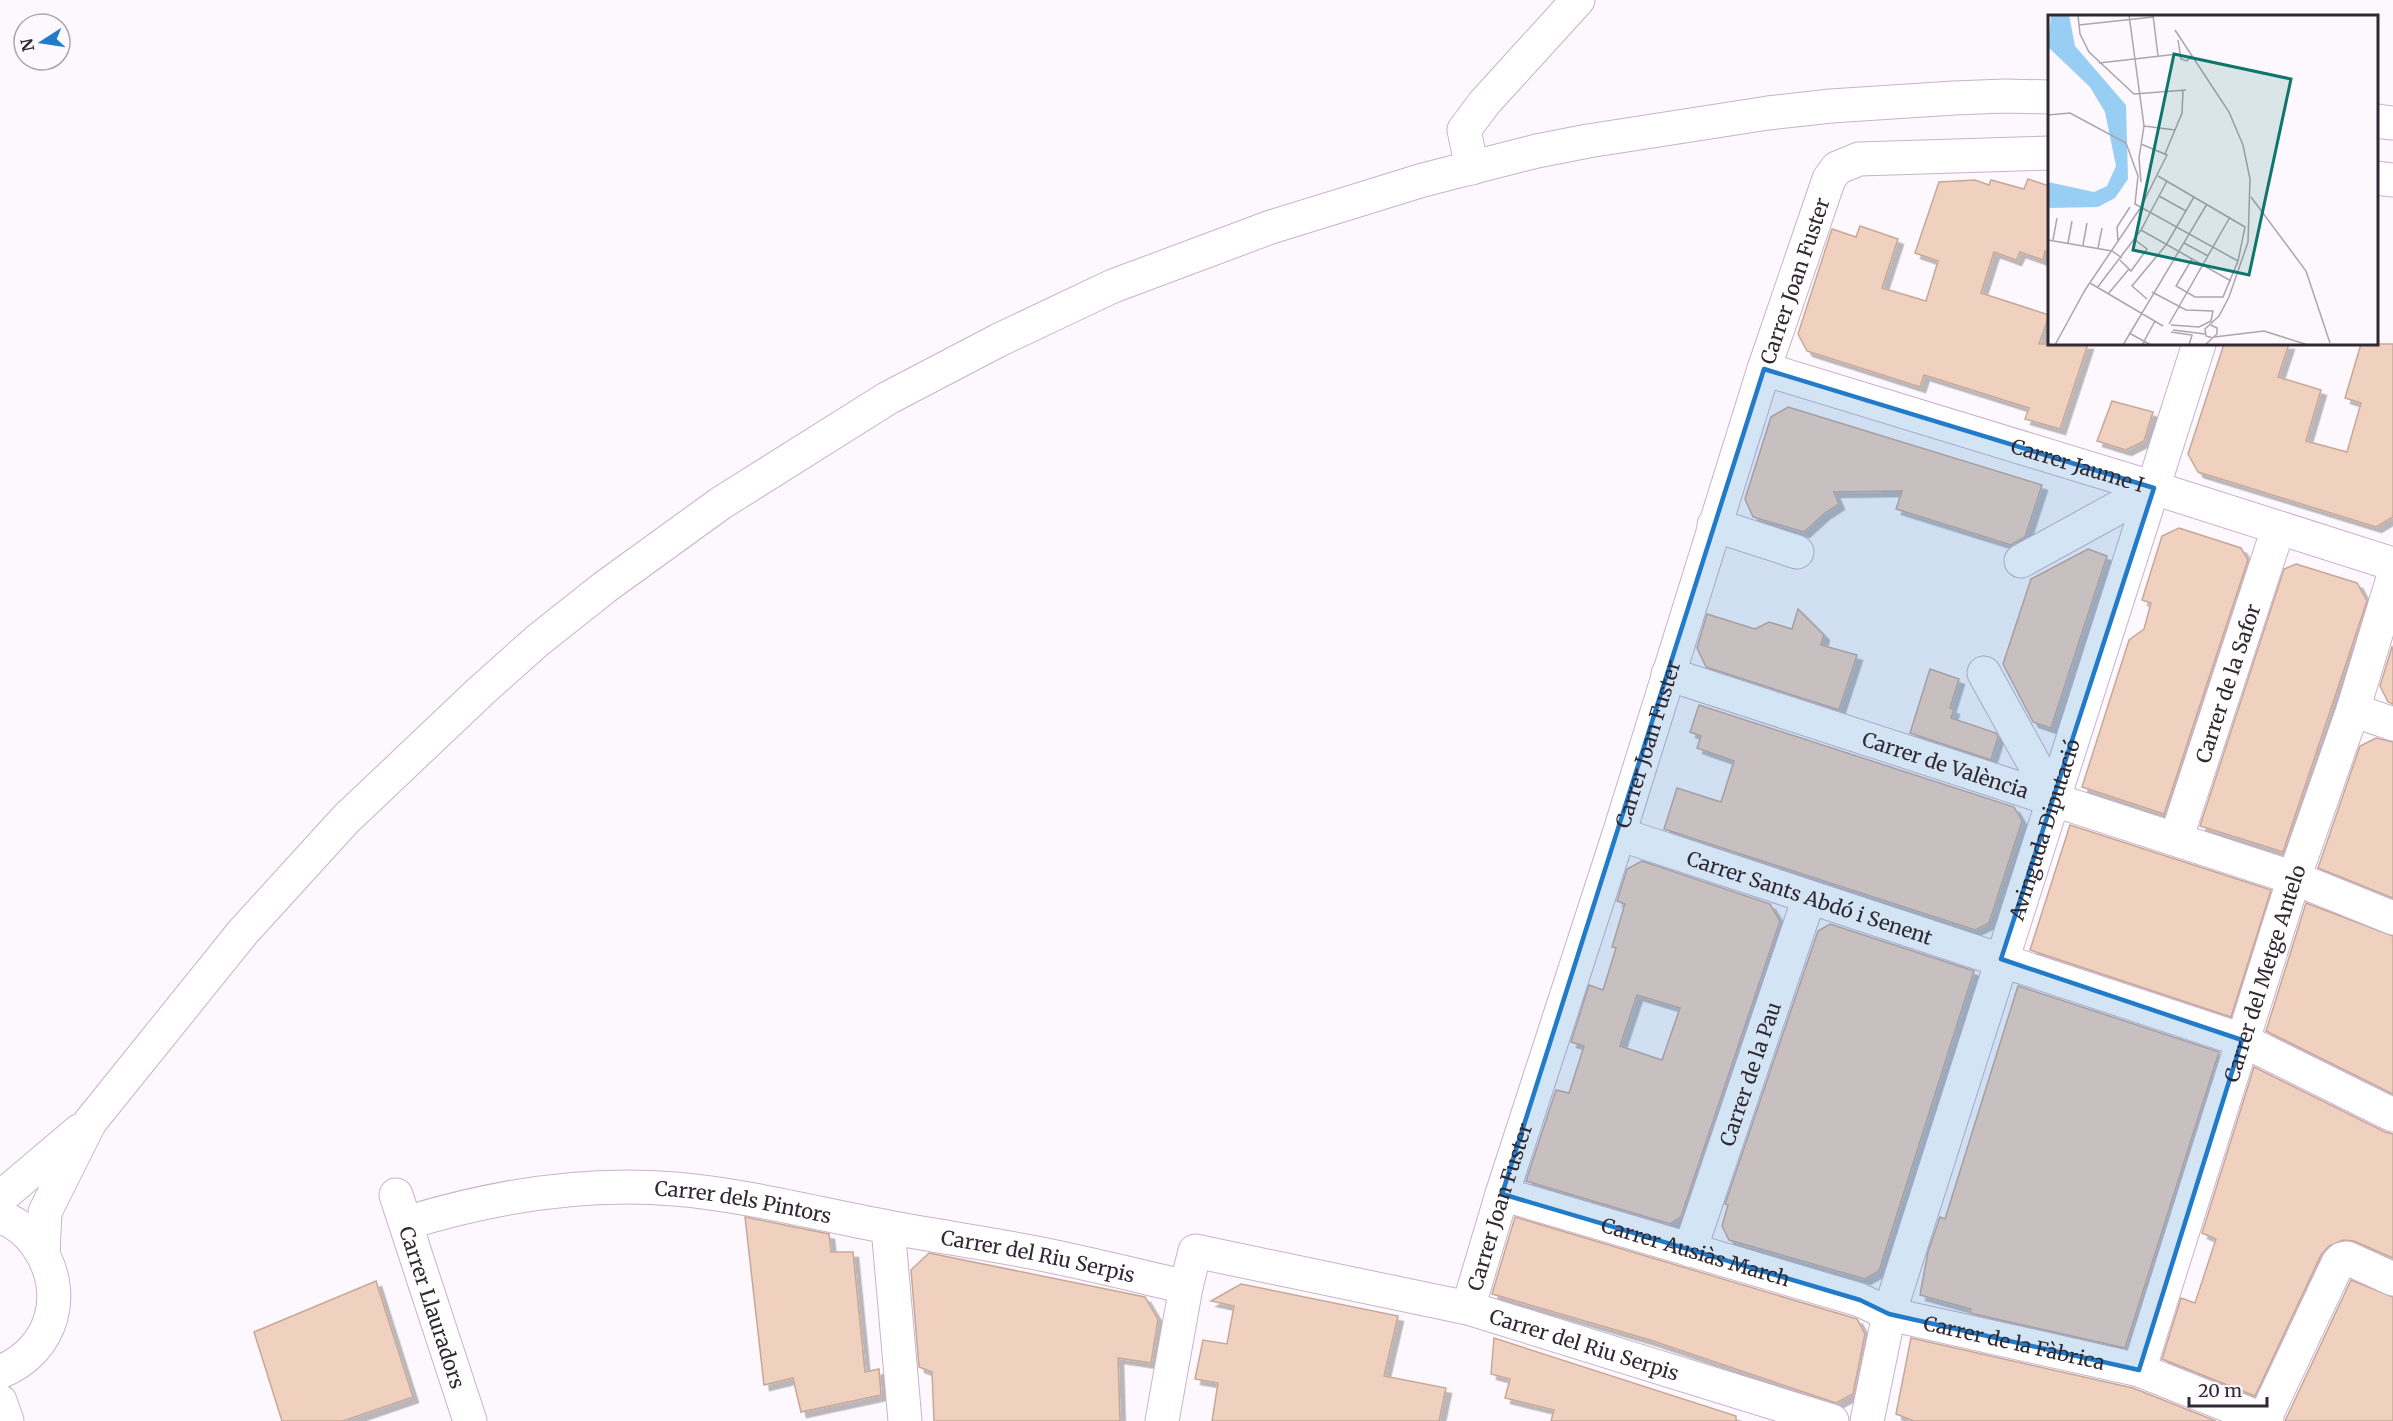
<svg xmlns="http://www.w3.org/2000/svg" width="2393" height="1421" font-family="Merriweather,serif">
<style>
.building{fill:#f0d0bf;stroke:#c7a898;stroke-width:1.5;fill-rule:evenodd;filter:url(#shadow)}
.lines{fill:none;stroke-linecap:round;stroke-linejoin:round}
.minor-casing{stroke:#c8b2cc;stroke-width:35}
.major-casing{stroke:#c8b2cc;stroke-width:35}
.minor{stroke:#fff;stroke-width:33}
.major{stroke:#fff;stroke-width:33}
.marked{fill:#227bc9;fill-opacity:0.2;stroke:#227bc9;stroke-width:4.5;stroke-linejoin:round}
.labels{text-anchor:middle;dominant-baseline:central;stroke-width:4.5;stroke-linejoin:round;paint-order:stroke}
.street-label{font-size:20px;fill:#312832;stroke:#fdf8fd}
.inset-road{fill:none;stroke:#aba5ac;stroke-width:1.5}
.view{fill:#0f766e;fill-opacity:0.15;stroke:#0f766e;stroke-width:3}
.inset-edge{fill:none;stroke:#312832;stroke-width:3}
</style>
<defs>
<filter id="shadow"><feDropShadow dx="5.5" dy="5.5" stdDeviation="0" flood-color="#0004"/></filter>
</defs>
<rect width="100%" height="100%" fill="#fdf8fd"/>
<g class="building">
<path d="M2028,179L2049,186V253L2045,251L2043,260L2020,252L2016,260L1994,252L1981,293L2049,315L2039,344H2088L2060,429L2025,419L2029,408L1924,375L1920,387L1807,351L1798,334L1832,229L1856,237L1860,226L1898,239L1882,288L1926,301L1938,261L1915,253L1939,182L1975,180L1989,185L1991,180L2024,189Z"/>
<path d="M2224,344H2289L2278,377L2321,390L2306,441L2347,452L2361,403L2345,398L2361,344H2393V517L2376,527L2198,472L2188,454Z"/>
<path d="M2112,401L2153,412L2144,441L2126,450L2097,441Z"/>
<path d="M1788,407L2042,485L2025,537L2011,545L1896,509L1902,491L1834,492L1839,504L1825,513L1804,532L1753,517L1745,499L1771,417Z"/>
<path d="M2179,528L2241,548L2248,560L2164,814L2082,787L2129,640L2144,629L2151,603L2142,600L2162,536Z"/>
<path d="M2088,549L2107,556L2051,728L2033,722L2003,664L2031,579Z"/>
<path d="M2296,564L2357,583L2367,601L2283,852L2200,826L2284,569Z"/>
<path d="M1798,609L1824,635L1821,645L1857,655L1839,710L1706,667L1697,648L1707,614L1755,629L1769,622L1792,629Z"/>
<path d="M2392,647L2393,650V704L2388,702L2380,686Z"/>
<path d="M1930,669L1959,679L1950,708L1954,709L1951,718L1996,733L1998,737L1991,760L1910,733Z"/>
<path d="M1699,705L2014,807L2022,821L1989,923L1975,930L1664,829L1677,788L1721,802L1734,761L1697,748L1701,736L1690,732Z"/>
<path d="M2376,738L2393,742V898L2318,868L2360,746Z"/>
<path d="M2070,825L2271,890L2231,1017L2030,950Z"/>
<path d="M1642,861L1770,904L1780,921L1681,1217L1670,1224L1526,1181L1556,1090L1569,1093L1584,1046L1571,1042L1589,985L1603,990L1616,948L1612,947L1625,904L1617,901L1627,869ZM1637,995L1680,1008L1662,1060L1620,1046Z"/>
<path d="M2306,903L2393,936V1094L2266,1031Z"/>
<path d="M1830,924L1974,971L1879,1271L1865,1279L1729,1240L1722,1226L1728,1205L1725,1204L1818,931Z"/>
<path d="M2018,986L2219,1052L2125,1348L1970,1313L1971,1309L1920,1295L1928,1252L1940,1217L1945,1219Z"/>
<path d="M2254,1067L2385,1132L2393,1134V1258L2354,1241L2343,1240L2329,1246L2321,1255L2255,1396L2162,1359L2181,1298L2195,1303L2216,1239L2202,1233Z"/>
<path d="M745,1217L829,1234L831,1252H853L865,1372L879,1369L881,1395L801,1412L793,1378L764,1385Z"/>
<path d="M1515,1217L1857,1319L1865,1334L1853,1394L1836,1403L1650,1340L1492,1294Z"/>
<path d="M929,1253L1145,1297L1158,1319L1151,1363L1118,1358L1120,1421H934L932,1372L919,1367L911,1270Z"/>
<path d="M2351,1280L2393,1297V1421H2285Z"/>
<path d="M376,1281L413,1397L343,1421H282L254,1332Z"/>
<path d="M1241,1284L1398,1316L1384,1376L1446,1388L1439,1421H1212L1218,1383L1195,1379L1203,1340L1227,1344L1234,1306L1211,1301Z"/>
<path d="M1494,1338L1736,1416V1421H1551L1554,1410L1505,1398L1510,1379L1491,1374Z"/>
<path d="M1911,1338L2133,1388L2216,1421H1914L1896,1414Z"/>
</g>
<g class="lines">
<g class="minor-casing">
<g id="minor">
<path d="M1472,168L1464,130L1485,102L1578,0"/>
<path d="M2376,178L2393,180"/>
<path id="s1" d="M1764,369L2154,488L2393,564"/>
<path d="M1714,525L1797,552"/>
<path d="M2021,561L2154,488"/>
<path d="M1984,673L2053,798"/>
<path id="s2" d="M1668,674L2294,878L2393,918"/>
<path d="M2353,710L2393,724"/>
<path id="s3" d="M1619,834L2242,1040L2393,1115"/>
<path id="s4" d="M2176,839L2278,529"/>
<path id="s5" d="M1502,1194L1860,1300L1889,1314L2139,1370L2267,1421"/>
<path id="s6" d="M396,1195L470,1421"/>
<path id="s7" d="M406,1223C491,1197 585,1181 675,1189C747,1195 817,1214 888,1227C936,1236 984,1243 1031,1252C1083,1262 1134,1275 1186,1287"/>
<path d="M888,1227L905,1421"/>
<path id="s8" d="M1690,1250L1809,898"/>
<path id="s9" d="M1468,1308L1502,1194L1619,834L1764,369L1829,179L1837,168L1859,159L2050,153"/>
<path id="s10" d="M2139,1370L2294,878L2353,710L2393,578"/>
<path d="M0,1401L7,1421"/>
<path d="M2264,1420L2338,1263L2342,1259L2347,1258L2393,1279"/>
<path id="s11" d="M1162,1421L1186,1287L1195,1251L1468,1308L1832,1421"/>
<path id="s12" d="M1867,1421L1889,1314L2199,344"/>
</g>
</g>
<g class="major-casing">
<g id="major">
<path d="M2376,121L2393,123"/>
<path d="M0,1198L79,1131"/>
<path d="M0,1217C14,1221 28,1232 36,1244C70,1291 54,1350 0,1372"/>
<path d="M43,1253L45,1212L90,1122L243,932L346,819L481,691L537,641L605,587L721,503L888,398L999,340L1113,286L1271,227L1423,180L1537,151L1588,141L1768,113L1831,106L1954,98L2005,96L2050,97"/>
</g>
</g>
<use href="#minor" class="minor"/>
<use href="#major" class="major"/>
</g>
<path class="marked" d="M1764,369L2154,488L2001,959L2242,1040L2139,1370L1889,1314L1860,1300L1502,1194Z"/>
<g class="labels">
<g class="street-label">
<text stroke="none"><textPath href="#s9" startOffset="1078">Carrer Joan Fuster</textPath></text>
<text stroke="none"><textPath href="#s1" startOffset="328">Carrer Jaume I</textPath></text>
<text stroke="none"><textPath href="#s4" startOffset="164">Carrer de la Safor</textPath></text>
<text stroke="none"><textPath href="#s9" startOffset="592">Carrer Joan Fuster</textPath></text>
<text stroke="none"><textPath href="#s2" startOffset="292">Carrer de València</textPath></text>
<text stroke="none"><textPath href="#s12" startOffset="618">Avinguda Diputació</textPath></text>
<text stroke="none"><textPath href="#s3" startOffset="201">Carrer Sants Abdó i Senent</textPath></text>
<text stroke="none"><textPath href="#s10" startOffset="416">Carrer del Metge Antelo</textPath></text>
<text stroke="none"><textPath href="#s8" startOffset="186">Carrer de la Pau</textPath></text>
<text stroke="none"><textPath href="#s7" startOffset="342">Carrer dels Pintors</textPath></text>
<text stroke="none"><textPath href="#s9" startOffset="106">Carrer Joan Fuster</textPath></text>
<text stroke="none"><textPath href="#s5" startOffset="202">Carrer Ausiàs March</textPath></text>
<text stroke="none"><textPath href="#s7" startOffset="642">Carrer del Riu Serpis</textPath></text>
<text stroke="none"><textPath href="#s6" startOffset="118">Carrer Llauradors</textPath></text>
<text stroke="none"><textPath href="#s5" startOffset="534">Carrer de la Fàbrica</textPath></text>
<text stroke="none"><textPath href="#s11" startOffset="574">Carrer del Riu Serpis</textPath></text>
</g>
</g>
<g transform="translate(2048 15)">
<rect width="330" height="330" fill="#fdf8fd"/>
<path d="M3,0H21L27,31L78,90L80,164L67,183L50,192L0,193V167L46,177L59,171L68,151L57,97L42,72L0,32Z" fill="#99cef4"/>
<path class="inset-road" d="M30,0L32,19L41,37L86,79L138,75M81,0L96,111L91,143L93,167M105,0L110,41M31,10L105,2M127,15L181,97L195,130L202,164L200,227L181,282L171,301L157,314L158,321L165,323M130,25L133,44L139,46L144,40M51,48L130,39M0,100L22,98L78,128L90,161L87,189L190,246M96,111L127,115M117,139L134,98L135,76M110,161L197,212L190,246L175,282H147L128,271L144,244M111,181L138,196M203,182L258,256L282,328M93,215L183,266M0,225L64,236L74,243M5,225L9,203M70,226L69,212L82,192M20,228L24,206M136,228L160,241M35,230L39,208M50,233L54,213M72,245L83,256L99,234L87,225M42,268L115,311M49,273L93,215L119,166M104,277L138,295L165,296L163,306L151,312L123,310M60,279L81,254M99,284L84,271L118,230L146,182M121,309L182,202M125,315L157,319M123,317L144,320L141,330M81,318L103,330M166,322L216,316L260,330M7,330L37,275L93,192L119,140L93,129M75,330L159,189M94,330L107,306M157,330L169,319V313L163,310"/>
<path class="view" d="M126,39L243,64L201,260L85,235Z"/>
<rect width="330" height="330" class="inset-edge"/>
</g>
<g transform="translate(42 42) rotate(258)"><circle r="28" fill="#fdf8fd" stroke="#aba5ac" stroke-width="1.5"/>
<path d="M0-4.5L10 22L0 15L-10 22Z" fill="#227bc9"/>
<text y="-9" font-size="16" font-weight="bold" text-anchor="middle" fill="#312832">N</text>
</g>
<path d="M2189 1397v9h78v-9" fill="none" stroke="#312832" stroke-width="3"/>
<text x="2198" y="1397" font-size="18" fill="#312832" stroke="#fdf8fd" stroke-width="4.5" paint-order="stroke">20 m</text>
</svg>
